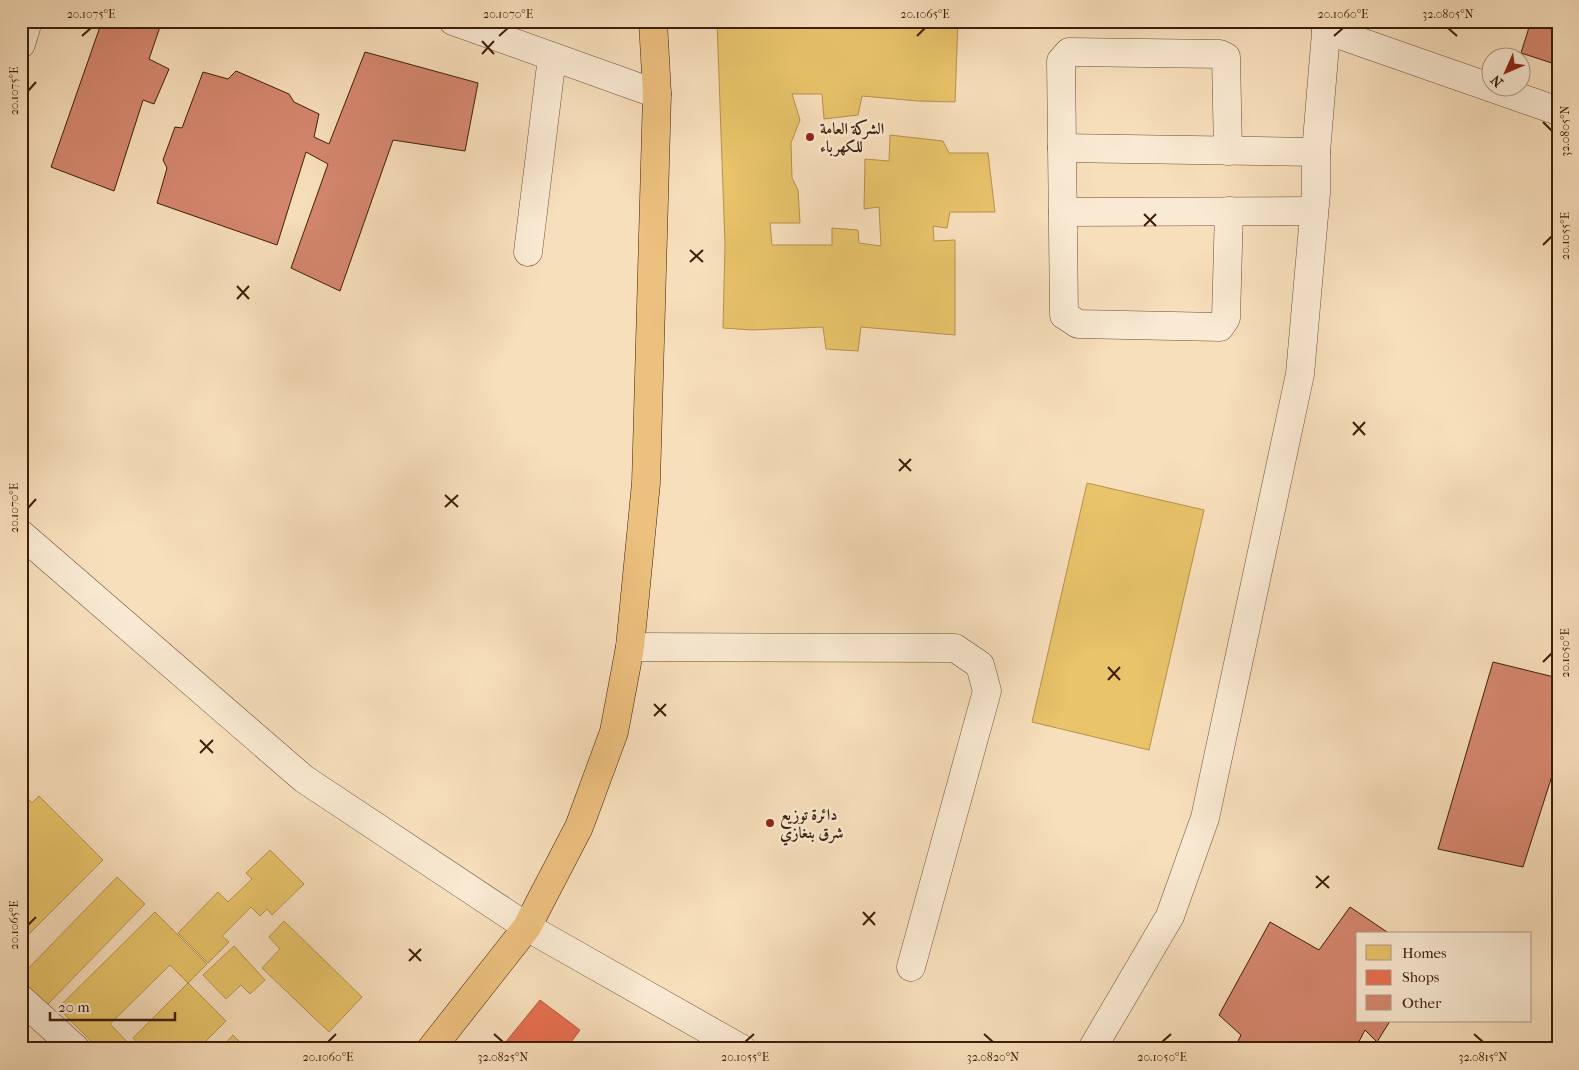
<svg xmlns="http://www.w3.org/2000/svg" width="1579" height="1070" font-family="'IM FELL French Canon',Amiri,serif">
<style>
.homes{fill:#e9c46a;stroke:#b5924d}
.shops{fill:#e76f51;stroke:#b4573b}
.building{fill:#d5876e;stroke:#3d1e08}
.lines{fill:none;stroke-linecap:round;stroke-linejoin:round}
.minor-casing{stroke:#6c4e35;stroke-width:29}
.major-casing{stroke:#3d1e08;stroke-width:29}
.minor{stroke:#faead3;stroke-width:28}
.major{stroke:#ecc07e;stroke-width:28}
.ticks{fill:none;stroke:#3d1e08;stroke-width:2}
.poi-dot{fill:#8f2418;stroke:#faead3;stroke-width:2}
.labels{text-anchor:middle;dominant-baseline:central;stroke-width:5;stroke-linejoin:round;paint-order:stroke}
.poi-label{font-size:16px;font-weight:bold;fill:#3d1e08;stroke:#faead3;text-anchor:start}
.neatline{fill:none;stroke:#3d1e08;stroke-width:2}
.ticks-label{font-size:12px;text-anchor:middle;fill:#3d1e08}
</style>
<rect width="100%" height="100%" fill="#f8dfbc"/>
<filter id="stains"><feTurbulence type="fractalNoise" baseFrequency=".004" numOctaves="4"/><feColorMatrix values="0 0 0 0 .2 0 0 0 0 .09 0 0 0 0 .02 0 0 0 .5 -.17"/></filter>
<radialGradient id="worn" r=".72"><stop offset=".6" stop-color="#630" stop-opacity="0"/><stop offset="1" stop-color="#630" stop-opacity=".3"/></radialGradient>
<g class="homes">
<path d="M717,21H958L955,102L918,101L862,96L858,115L824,119L822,94H792L800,120L791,143L792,178L798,190L800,223H770L772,245H832V228L858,230L859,243L881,246L879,207L864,209L865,159L889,161L890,135L943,141L949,153H988L995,212H950L947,228L933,226L934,241L955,240V335L861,327L858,351L826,349L823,327L752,330L723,328L725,245Z"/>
<path d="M1087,483L1204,510L1149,750L1032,722Z"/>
<path d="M21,792L32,803L39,796L103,860L24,939L21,935V809L23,807L21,805Z"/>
<path d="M270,850L304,884L272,915L267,909L260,916L251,907L222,936L229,942L208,963L178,933L218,892L228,902L252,879L246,873Z"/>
<path d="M117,877L145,904L47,1005L21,980V976Z"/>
<path d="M155,912L207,964L188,983L170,965L110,1024L134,1049H88L86,1047L91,1041L58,1008Z"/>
<path d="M284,921L362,997L329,1032L262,968L280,949L269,937Z"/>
<path d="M234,946L265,980L250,994L241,985L226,999L203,975Z"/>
<path d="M188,983L226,1021L202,1045L206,1049H143L133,1038Z"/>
<path d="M233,1035L247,1049H220Z"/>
</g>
<path class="shops" d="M540,1000L580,1030L566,1049H500Z"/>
<g class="building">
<path d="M102,21H162L149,59L169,69L154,104L143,100L114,191L51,167Z"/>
<path d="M1531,21H1558V65L1521,53Z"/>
<path d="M365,52L478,83L465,151L393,140L340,291L291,268L328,164L306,152L277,245L157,203L167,168L163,160L175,127L182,128L203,72L228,79L236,71L289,94L294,102L319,114L314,137L329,144Z"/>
<path d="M1493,662L1558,678V757L1523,867L1438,849Z"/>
<path d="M1350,907L1390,934H1358V1021H1390L1377,1042L1365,1030L1355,1049H1234L1241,1035L1219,1015L1270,922L1319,950Z"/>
</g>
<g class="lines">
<g class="minor-casing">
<g id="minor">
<path d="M453,21L657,94"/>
<path d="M1326,30L1558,111"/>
<path d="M21,44L28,21"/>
<path d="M1062,148L1316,152"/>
<path d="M1228,151L1226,57L1220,54L1069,52L1061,61L1064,315L1078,324L1220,327L1226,318L1229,211"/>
<path d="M1063,212L1314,211"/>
<path d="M528,252L552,57"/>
<path d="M21,534L304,779L527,927L742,1049"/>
<path d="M630,647L955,648L980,665L987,691L911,967"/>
<path d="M21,999L76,1049"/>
<path d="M1092,1049L1170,916L1205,818L1300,374L1316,193V152L1327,21"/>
</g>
</g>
<g class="major-casing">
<path id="major" d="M431,1049L527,927L579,827L614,732L630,647L646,483L657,94L653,21"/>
</g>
<use href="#minor" class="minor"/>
<use href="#major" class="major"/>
</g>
<path class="ticks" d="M1448,28L1457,36M82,36L91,28M499,36L508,28M917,36L925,28M1334,36L1343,28M482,41L494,54M482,54L494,41M28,91L36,82M1543,122L1552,131M1144,214L1156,226M1144,226L1156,214M1543,245L1552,236M690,250L703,262M690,262L703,250M237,286L249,299M237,299L249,286M1353,422L1365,435M1353,435L1365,422M899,459L911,471M899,471L911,459M445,495L458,507M445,507L458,495M28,508L36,499M1543,662L1552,653M1108,667L1120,680M1108,680L1120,667M654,704L666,716M654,716L666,704M200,740L213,753M200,753L213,740M1316,876L1329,888M1316,888L1329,876M863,912L875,925M28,925L36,917M863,925L875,912M409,949L421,961M409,961L421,949M494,1034L503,1042M984,1034L993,1042M1474,1034L1483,1042M328,1042L336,1034M745,1042L754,1034M1162,1042L1171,1034"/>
<g class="poi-dot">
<circle cx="810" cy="137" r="5"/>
<circle cx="770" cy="823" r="5"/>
</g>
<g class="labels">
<g class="poi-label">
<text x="820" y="128">الشركة العامة<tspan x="820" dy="18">للكهرباء</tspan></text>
<text x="780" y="814">دائرة توزيع<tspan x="780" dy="18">شرق بنغازي</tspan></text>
</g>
</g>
<rect width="1579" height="1070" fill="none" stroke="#f8dfbc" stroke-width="55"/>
<rect x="1356" y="932" width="175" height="90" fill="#faead3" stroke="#ae9882"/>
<rect x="1366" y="945" width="25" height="15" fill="#e9c46a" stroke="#ae9882"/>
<text x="1402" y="958" font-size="15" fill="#3d1e08">Homes</text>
<rect x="1366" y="970" width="25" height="15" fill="#e76f51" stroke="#ae9882"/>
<text x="1402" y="982" font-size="15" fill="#3d1e08">Shops</text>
<rect x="1366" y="995" width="25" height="15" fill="#d5876e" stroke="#ae9882"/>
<text x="1402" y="1008" font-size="15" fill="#3d1e08">Other</text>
<g transform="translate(1506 72) rotate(225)"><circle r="24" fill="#faead3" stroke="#ae9882"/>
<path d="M0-4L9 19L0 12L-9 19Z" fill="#8f2418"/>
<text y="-8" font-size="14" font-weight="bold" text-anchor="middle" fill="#3d1e08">N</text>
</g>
<path d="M50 1012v8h125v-8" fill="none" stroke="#3d1e08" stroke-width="2.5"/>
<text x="58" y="1012" font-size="15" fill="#3d1e08" stroke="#faead3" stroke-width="4" paint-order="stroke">20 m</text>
<rect x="28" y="28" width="1524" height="1014" class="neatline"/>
<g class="ticks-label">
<text x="91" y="18">20.1075°E</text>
<text x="508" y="18">20.1070°E</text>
<text x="925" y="18">20.1065°E</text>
<text x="1343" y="18">20.1060°E</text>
<text x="1448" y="18">32.0805°N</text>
<text transform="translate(14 91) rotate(-90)" y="4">20.1075°E</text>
<text transform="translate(1565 131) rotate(-90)" y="4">32.0805°N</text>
<text transform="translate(1565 236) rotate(-90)" y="4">20.1055°E</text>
<text transform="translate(14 508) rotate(-90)" y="4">20.1070°E</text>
<text transform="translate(1565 653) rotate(-90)" y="4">20.1050°E</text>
<text transform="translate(14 925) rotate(-90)" y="4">20.1065°E</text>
<text x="328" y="1061">20.1060°E</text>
<text x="503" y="1061">32.0825°N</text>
<text x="745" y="1061">20.1055°E</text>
<text x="993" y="1061">32.0820°N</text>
<text x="1162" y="1061">20.1050°E</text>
<text x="1483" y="1061">32.0815°N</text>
</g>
<rect width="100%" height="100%" filter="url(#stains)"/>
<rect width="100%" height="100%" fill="url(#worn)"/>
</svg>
